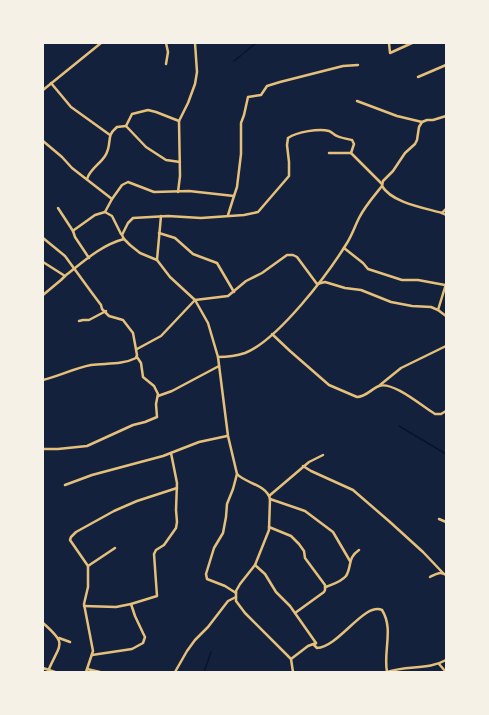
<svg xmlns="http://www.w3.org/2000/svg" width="489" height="715" font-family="Manrope,sans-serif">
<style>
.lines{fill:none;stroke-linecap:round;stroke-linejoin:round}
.stream{stroke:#0b132b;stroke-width:1.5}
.minor{stroke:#e5c07b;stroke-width:2.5}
</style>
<rect width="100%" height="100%" fill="#14213d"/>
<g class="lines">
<g class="stream">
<path d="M234,61L256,43"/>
<path d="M399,426L446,454"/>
<path d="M204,672L211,652"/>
</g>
<g class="minor">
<path d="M389,43L390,53L412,43"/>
<path d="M166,64L168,52L166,43"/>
<path d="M418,77L446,65"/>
<path d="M51,83L71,107L110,135"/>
<path d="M43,90L101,43"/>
<path d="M357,101L397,116L422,122"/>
<path d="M126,126L146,147L166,160L180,162"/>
<path d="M126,126L132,114L148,110L156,112L179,121"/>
<path d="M43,141L62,157L72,168L112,199L122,185L128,182L154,192L189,191L234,196L237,187L241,154V123L244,115L248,97L261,95L267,86L280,82L343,66L358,65"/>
<path d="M329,153H351L382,184"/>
<path d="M87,179C90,169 100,164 105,156C111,147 108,140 111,134C112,131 115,129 117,127L126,126"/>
<path d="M382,186L383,181L393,171L405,153L415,144L417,140L419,127L422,122L427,120H433L446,116"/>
<path d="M178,192L180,176L179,121L188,103L195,84L197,72L195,43"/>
<path d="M58,208L73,231"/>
<path d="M105,212L112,199"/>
<path d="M442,213L446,209"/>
<path d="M228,215L234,196"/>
<path d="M159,233L175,238L193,254L217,263L234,292"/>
<path d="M43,238L65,256L92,293L101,305L102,309L109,316L123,320L133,333L137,355L136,358C122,365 106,363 91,365C75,368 59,376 43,380"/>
<path d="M124,239L122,235L128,223L133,218L168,216L201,218L244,215L258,212L289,176V162L287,145L288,138C297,132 319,128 329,131C332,132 334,135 337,136C341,138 347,139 352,140L354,144L351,153"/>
<path d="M344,248L363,263L368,269L402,280H418L445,285"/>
<path d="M89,258L75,237L73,231L74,230L95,215L105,212L112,216L121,234"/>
<path d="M157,260L161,216"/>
<path d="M43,262L65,276C83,262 101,245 124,239L130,245L140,253L157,260L170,277L195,300L208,323L218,357L228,436L237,474C245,483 267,485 270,499L269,530L255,565L240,584L236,591V601L245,613L291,659L293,672"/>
<path d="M43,295L61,280L65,276"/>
<path d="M438,310L446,284"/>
<path d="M79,321L83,320H89L106,311"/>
<path d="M272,334L290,351L329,385L357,397C366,397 371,389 379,386C393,381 423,407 435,414H441L446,411"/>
<path d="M137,349L161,336L195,300L228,296L246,281L262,273L287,255H293L297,257L317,284L325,282L345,288L361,290L391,302L412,306L431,307L438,310L446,316"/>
<path d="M218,357C227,357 236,356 245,353C278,340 328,274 347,243C352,235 355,226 359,218C365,206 374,196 382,186C392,203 425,208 442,213L446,215"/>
<path d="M380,385L401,368L446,346"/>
<path d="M158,396L172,391L219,366"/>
<path d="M43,449H58L87,446L133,425L145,422L157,417L156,404L158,394L154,386L143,377L141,363L137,357"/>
<path d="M303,466L311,471L353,490L390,522L423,552L443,573"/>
<path d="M65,485L92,475L163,456L199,442L227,436"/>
<path d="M269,496L309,462L323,455"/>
<path d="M270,499L305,511L333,532L350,561"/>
<path d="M439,519L446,522"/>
<path d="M269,527L291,536L299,544L304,551L305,558L325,585V590L324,592L295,613"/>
<path d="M255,565L265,574L276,592L290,606L316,643L314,645L317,648C339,647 364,602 382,610C394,629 383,651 387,672"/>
<path d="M88,566L115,548"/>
<path d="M430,577C436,574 440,571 446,575"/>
<path d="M326,587C333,584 341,582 346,576C352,567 347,558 359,550"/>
<path d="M236,593L225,586L207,579L206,574L214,548L223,533L226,517L227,504L233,489L237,474"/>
<path d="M84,606L116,607L131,604L157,596L154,554L156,550L164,545L176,528L177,522L176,510L177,483L171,453"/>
<path d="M43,623C68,645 60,643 49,669"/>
<path d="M59,638L70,642"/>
<path d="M92,655L132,649L143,643L145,637L143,633L135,616L131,604"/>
<path d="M291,659L308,646L316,643"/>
<path d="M439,664L446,672"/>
<path d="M43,668L55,672"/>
<path d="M87,669L100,672"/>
<path d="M86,672L93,651L84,604L88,587V566L70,540L71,537L76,532L114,511L137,501L177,488"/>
<path d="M175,672L187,651L195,640L208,627L228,601L236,597"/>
<path d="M387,672C407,665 429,670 446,660"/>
</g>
</g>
<rect width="489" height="715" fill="none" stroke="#f6f1e7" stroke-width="88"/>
</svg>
